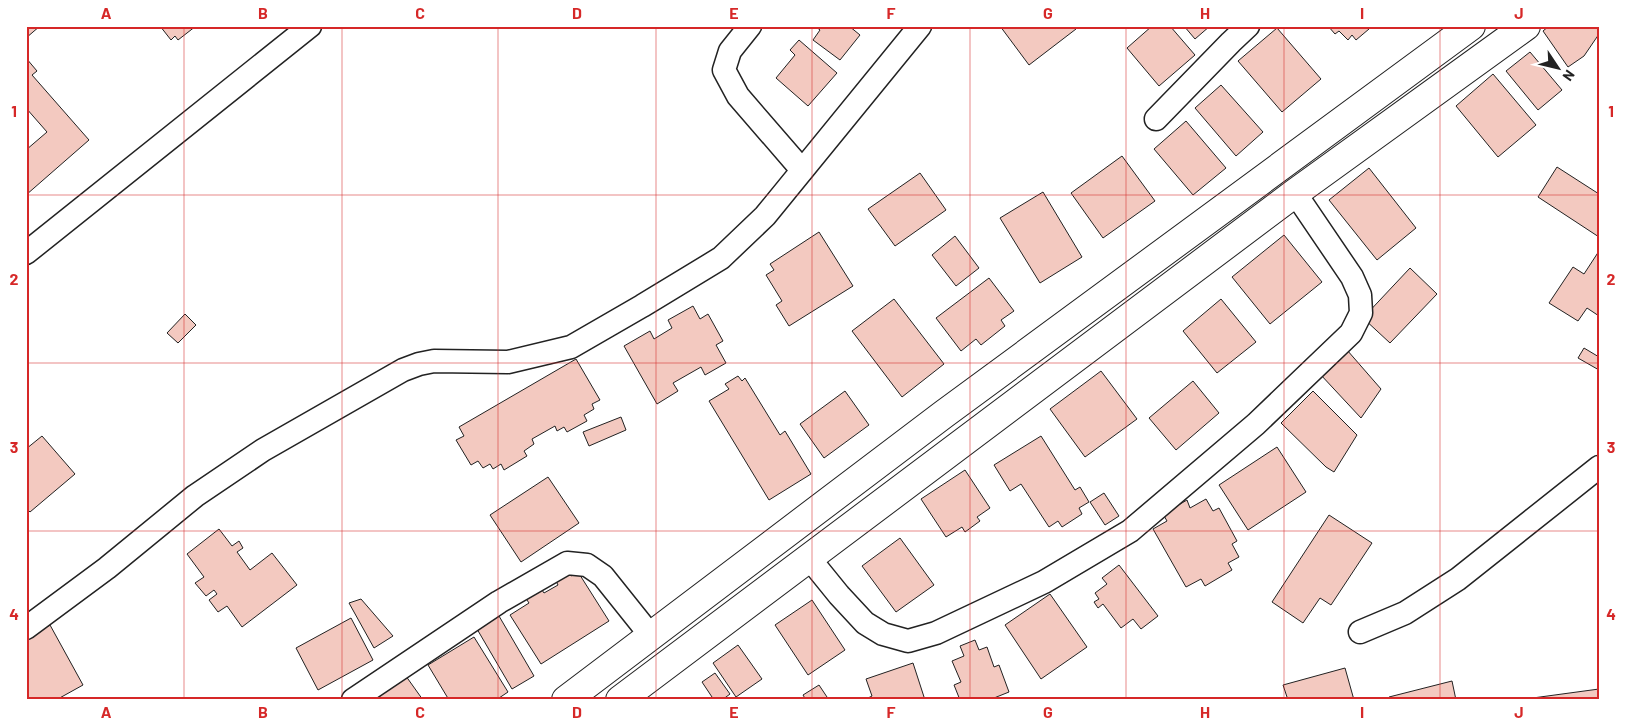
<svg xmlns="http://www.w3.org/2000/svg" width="1625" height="726" font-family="Barlow,sans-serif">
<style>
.building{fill:#f3c9c0;stroke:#222}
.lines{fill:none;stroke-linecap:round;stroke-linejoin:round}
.minor-casing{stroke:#222;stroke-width:25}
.tertiary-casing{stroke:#222;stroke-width:30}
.minor{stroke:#fff;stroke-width:22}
.tertiary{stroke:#fff;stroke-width:28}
.grid{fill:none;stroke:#d62828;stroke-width:1;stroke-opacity:0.55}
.neatline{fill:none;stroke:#d62828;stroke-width:2}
.grid-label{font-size:16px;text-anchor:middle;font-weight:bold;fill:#d62828}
</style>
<rect width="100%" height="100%" fill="#fff"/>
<g class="building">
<path d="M26,26H40L26,38Z"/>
<path d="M160,26H196L178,40L175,36L171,40Z"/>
<path d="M815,26H849L860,35L840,60L813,40L820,30Z"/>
<path d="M1000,26H1073L1076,29L1029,65Z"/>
<path d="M1152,26H1170L1195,55L1159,86L1127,48Z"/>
<path d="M1184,26H1210L1195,39Z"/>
<path d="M1328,26H1367L1369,29L1356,40L1352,35L1348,40L1339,31L1335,34Z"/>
<path d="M1549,26H1599V34L1584,56L1568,67L1543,31Z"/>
<path d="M1277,28L1321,79L1282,112L1238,61Z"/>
<path d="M799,40L837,73L808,106L776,78L795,55L790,50Z"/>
<path d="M1530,52L1562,90L1538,110L1506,71Z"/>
<path d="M26,58L37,71L32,75L89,140L26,195V150L47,132L26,108Z"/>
<path d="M1493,74L1536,125L1498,157L1456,106Z"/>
<path d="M1221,85L1263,132L1236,156L1195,108Z"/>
<path d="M1186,121L1226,168L1193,195L1154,149Z"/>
<path d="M1122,156L1155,201L1103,238L1071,193Z"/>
<path d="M1557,167L1599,194V237L1538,197Z"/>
<path d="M1369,168L1416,228L1377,260L1329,200Z"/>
<path d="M920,173L946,210L895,246L868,209Z"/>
<path d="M1043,192L1082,257L1040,283L1000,218Z"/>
<path d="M819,232L853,286L789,326L776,305L782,301L766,275L774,270L770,264Z"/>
<path d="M1284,235L1322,282L1270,324L1232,277Z"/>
<path d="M955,236L979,268L956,286L932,255Z"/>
<path d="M1599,251V316L1587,308L1578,321L1549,303L1573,267L1584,274Z"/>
<path d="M1410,268L1437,294L1390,343L1363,318Z"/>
<path d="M989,278L1014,311L1001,320L1005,326L981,345L976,339L961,351L936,318Z"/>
<path d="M894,299L944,364L902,397L852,331Z"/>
<path d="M1221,299L1256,342L1217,373L1183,331Z"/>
<path d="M693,306L700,319L708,314L723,341L716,345L726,363L705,375L701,367L673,383L678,391L657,404L624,346L650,331L654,339L672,328L668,320Z"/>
<path d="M185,314L196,325L178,343L167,333Z"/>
<path d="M1584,348L1599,357V370L1578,358Z"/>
<path d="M1347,350L1381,389L1361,418L1320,374Z"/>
<path d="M576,359L600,400L592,404L594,409L584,415L587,421L567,432L564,427L557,431L555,426L532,439L534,444L524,451L527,456L504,470L501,464L493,469L490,464L483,468L478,461L471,465L456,440L464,436L459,427Z"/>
<path d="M1101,371L1137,419L1085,457L1050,409Z"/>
<path d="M738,376L742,381L745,378L780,435L785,431L811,474L769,500L709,401L729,389L725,384Z"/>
<path d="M1193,381L1219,413L1176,450L1149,418Z"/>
<path d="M845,391L869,425L824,458L800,424Z"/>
<path d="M1313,391L1357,435L1334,472L1326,467L1281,423Z"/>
<path d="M621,417L626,430L589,446L583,432Z"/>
<path d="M42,436L75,474L30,512L26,508V449Z"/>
<path d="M1041,436L1075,490L1080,487L1089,502L1079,508L1082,514L1062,527L1058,521L1049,527L1021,484L1010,491L994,465Z"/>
<path d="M1277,447L1306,492L1248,530L1219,485Z"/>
<path d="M965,470L990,508L977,517L980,521L965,532L962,527L946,537L921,499Z"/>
<path d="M548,477L579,523L521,562L490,515Z"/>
<path d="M1104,493L1119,516L1105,525L1090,502Z"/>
<path d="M1206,499L1213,511L1219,508L1237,541L1232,544L1239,557L1228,563L1232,570L1205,586L1201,579L1186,587L1153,529L1167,521L1163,514L1187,500L1190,508Z"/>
<path d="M1329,515L1372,543L1331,605L1320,598L1303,623L1272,602Z"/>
<path d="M219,529L232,546L239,541L243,548L237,552L250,570L272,553L297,585L242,627L227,606L218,612L209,600L217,594L214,590L206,596L195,583L204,577L187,554Z"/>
<path d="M900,538L934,585L896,612L862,566Z"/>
<path d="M1119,565L1158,616L1141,629L1133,619L1121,628L1103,604L1098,608L1094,602L1099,599L1095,593L1107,584L1102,578Z"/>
<path d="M568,570L571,576L578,572L609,621L541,664L510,615L529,603L525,597L540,587L544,593L558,585L555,579Z"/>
<path d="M1050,594L1087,647L1041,679L1005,625Z"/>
<path d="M361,599L393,636L374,648L349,603Z"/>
<path d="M812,600L845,650L808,675L775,625Z"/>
<path d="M499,616L534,676L512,689L477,629Z"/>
<path d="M351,618L373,660L318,690L296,648Z"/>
<path d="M50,625L83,685L56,700H26V638Z"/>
<path d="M474,637L508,692L496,700H449L428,665Z"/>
<path d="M975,640L979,650L987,647L994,667L999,665L1009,692L989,700H960L954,685L961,682L952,661L964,656L960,646Z"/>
<path d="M738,645L762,679L736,697L713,663Z"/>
<path d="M913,663L925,700H864L872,696L866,679Z"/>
<path d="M1345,668L1354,700H1288L1283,685Z"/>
<path d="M403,672L423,700H365Z"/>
<path d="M715,673L730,694L722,700H714L702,682Z"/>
<path d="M1452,681L1456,700H1389V697Z"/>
<path d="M819,685L829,700H806L803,695Z"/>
<path d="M1599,689V700H1518Z"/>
</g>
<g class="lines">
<g class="minor-casing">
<g id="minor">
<path d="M750,26L730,51L724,70L738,96L802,170"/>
<path d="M1156,119L1231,42L1248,26"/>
<path d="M26,253L310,26"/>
<path d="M809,558L839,595L865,623L883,634L908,641L936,633L1044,582L1130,531L1256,424L1351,333L1361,313L1360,295L1352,277L1295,193"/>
<path d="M26,628L107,568L195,496L263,450L403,370L419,364L434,361L508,362L571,347L642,306L721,258L765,216L920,26"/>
<path d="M1360,632L1405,613L1458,579L1599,467"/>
<path d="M353,700L499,602L567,563L587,565L603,576L651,636"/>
</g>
</g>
<g class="tertiary-casing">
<g id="tertiary">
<path d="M566,700L944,414L1471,26"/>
<path d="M620,700L1295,193L1526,26"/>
</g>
</g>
<use href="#minor" class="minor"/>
<use href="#tertiary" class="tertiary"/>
</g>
<path class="grid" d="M184,26V700M342,26V700M498,26V700M656,26V700M812,26V700M970,26V700M1126,26V700M1284,26V700M1440,26V700M26,195H1599M26,363H1599M26,531H1599"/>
<rect width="1625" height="726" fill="none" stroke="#ffffff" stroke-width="55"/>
<g transform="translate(1558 68) rotate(125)" stroke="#ffffff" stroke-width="4" paint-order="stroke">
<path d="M0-4L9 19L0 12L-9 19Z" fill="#222222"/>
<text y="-8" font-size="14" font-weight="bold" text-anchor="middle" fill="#222222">N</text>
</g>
<rect x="28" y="28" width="1570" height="670" class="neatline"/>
<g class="grid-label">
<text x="106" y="19">A</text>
<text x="263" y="19">B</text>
<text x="420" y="19">C</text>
<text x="577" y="19">D</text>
<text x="734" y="19">E</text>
<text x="891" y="19">F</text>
<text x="1048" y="19">G</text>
<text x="1205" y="19">H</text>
<text x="1362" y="19">I</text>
<text x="1519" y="19">J</text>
<text x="14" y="117">1</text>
<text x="1611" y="117">1</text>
<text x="14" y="285">2</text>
<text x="1611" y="285">2</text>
<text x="14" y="453">3</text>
<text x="1611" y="453">3</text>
<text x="14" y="620">4</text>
<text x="1611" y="620">4</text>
<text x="106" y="718">A</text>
<text x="263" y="718">B</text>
<text x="420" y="718">C</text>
<text x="577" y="718">D</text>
<text x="734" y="718">E</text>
<text x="891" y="718">F</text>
<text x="1048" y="718">G</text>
<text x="1205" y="718">H</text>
<text x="1362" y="718">I</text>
<text x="1519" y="718">J</text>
</g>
</svg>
